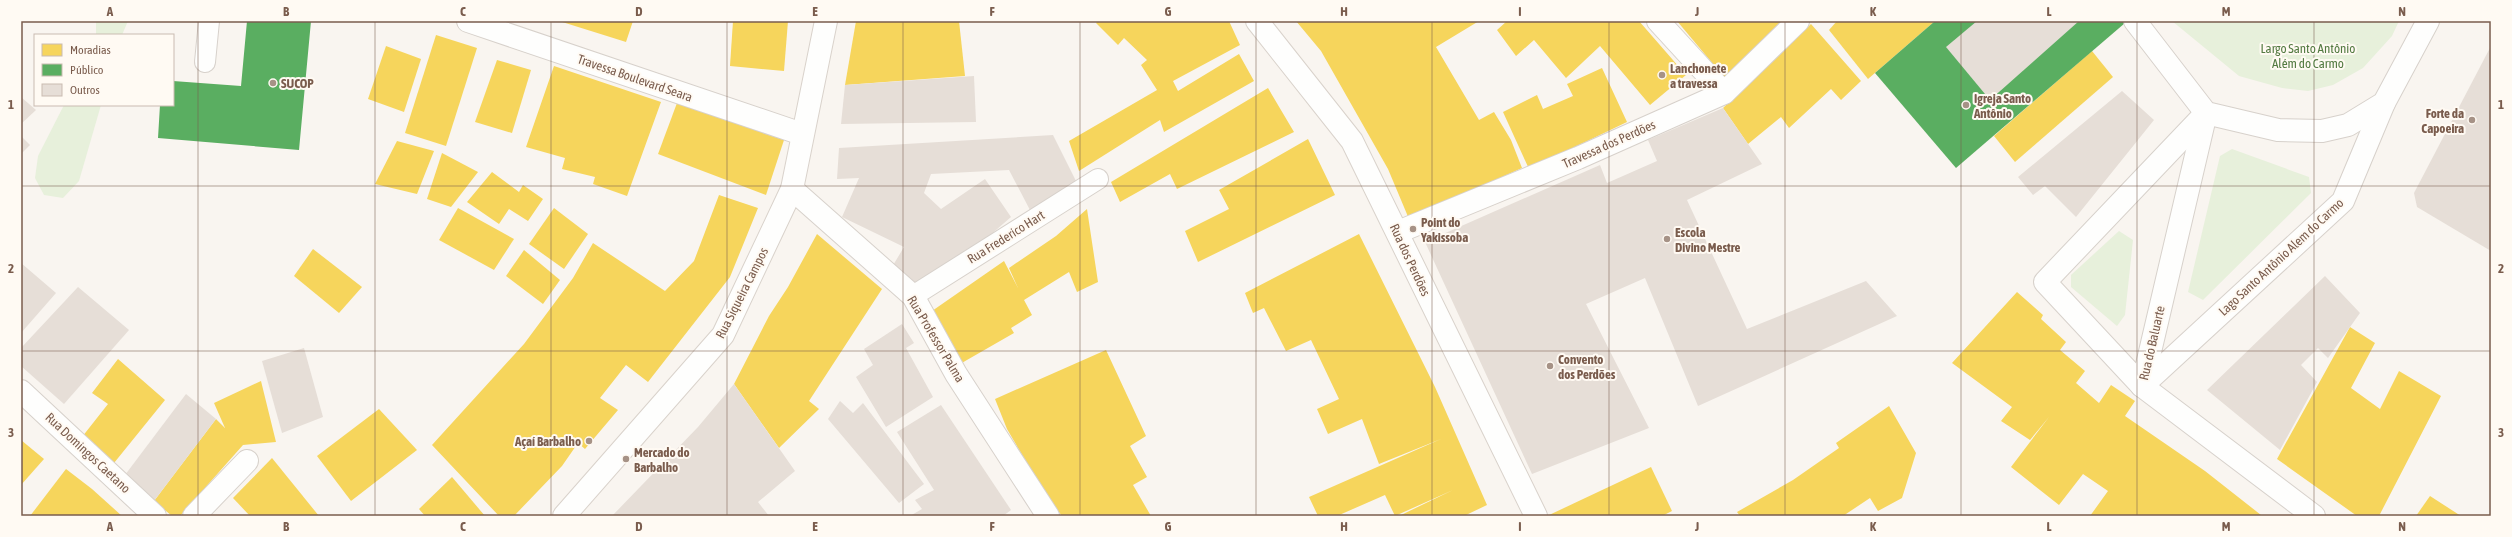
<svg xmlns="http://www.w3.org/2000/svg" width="2512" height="537" font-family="'Asap Condensed',sans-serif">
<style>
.green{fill:#e7f0db}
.homes{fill:#f6d55c}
.public{fill:#5aae61}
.building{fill:#e6ded7}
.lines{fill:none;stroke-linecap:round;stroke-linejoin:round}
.service-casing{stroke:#d7d1cb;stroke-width:22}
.minor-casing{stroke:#d7d1cb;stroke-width:24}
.tertiary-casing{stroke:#d7d1cb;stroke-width:24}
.secondary-casing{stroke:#d9d2cb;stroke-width:24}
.service{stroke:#fefefd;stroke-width:20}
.minor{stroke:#fefefd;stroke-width:22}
.tertiary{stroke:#fefefd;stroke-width:22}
.secondary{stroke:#fefefd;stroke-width:22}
.grid{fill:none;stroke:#7a5c4d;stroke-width:1;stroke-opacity:0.55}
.poi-dot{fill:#a69286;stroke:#fffaf3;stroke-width:1.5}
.labels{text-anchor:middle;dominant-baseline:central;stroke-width:4;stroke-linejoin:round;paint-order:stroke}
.park-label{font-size:13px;fill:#537a41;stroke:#fffaf3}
.poi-label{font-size:13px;font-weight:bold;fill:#7a5c4d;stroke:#fffaf3;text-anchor:start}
.street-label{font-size:13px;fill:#7a5c4d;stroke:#fffaf3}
.neatline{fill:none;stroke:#7a5c4d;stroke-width:1.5}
.grid-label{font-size:13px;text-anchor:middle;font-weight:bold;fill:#7a5c4d}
</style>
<rect width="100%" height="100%" fill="#f9f5f0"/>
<g class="green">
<path d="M96,21H128L122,35H96Z"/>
<path d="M2172,21H2399L2392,36L2363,68L2333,85L2308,91L2282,88L2239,76Z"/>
<path d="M64,105H101L79,181L63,198L44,195L35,178L38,156Z"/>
<path d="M2232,149L2309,177L2311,193L2203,300L2188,292L2220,156Z"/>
<path d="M2119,231L2133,240L2125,315L2117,326L2071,287V275Z"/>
</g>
<g class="homes">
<path d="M559,21H633L626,42Z"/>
<path d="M733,21H788L784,71L730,66Z"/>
<path d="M856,21H959L965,76L845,85Z"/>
<path d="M1098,21H1229L1240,45L1173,81L1178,91L1239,54L1254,81L1164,132L1160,120L1079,171L1069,141L1157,90L1141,65L1147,60L1124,38L1118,45L1096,23Z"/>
<path d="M1296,21H1479L1436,47L1479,120L1494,112L1511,140L1522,168L1409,219L1388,169L1321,51Z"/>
<path d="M1507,21H1639L1686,75L1650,105L1600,46L1566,78L1534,40L1516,56L1497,30Z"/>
<path d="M1677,21H1783L1724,77Z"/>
<path d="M1837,21H1935L1868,79L1829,30Z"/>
<path d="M1811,24L1861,81L1841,100L1831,89L1789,128L1781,117L1748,144L1723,108Z"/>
<path d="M436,35L477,48L446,146L405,133Z"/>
<path d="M386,46L421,59L404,112L368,99Z"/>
<path d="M2092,51L2113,77L2015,162L1994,136Z"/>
<path d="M497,60L531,70L512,133L475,122Z"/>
<path d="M554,66L661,102L627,196L593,184L595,177L562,169L565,158L526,147Z"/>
<path d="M1602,68L1627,122L1529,169L1503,112L1537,95L1543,109L1573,96L1567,84Z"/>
<path d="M1268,88L1294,132L1177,189L1170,174L1120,202L1111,182Z"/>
<path d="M677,103L784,140L766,195L658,154Z"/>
<path d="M1308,139L1335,195L1198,262L1185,231L1229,209L1219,190Z"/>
<path d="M397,141L434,151L417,194L375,184Z"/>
<path d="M442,153L478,172L451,207L427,199Z"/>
<path d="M492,172L519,192L523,185L543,199L528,221L509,209L499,224L467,202Z"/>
<path d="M719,195L758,208L730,277L648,382L626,365L600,398L618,410L585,449L578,443L562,466L514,516H499L432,445L524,344L573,278L593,243L665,291L694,261Z"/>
<path d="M458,208L514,239L494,270L439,240Z"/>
<path d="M554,208L588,234L564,269L529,244Z"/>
<path d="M1087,209L1098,282L1077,292L1069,272L1024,300L1032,315L1011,328L1014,333L960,364L932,311L1004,261L1018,288L1009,268L1056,236Z"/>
<path d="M817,234L882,289L809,401L819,409L779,448L734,384L769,316L788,287Z"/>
<path d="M1359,234L1435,387L1487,505L1464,516H1399L1453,490L1395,516L1385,495L1337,516H1318L1309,497L1441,439L1379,464L1362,419L1328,434L1317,409L1339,399L1311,340L1286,351L1264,308L1253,313L1245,293Z"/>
<path d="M313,249L362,287L339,313L294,276Z"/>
<path d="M524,250L560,280L543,304L506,276Z"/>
<path d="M2017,292L2043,315L2041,319L2066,342L2060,350L2085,371L2076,383L2099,403L2111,385L2135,401L2125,416L2205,471L2261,515L2259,516H2090L2108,491L2083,474L2059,505L2011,467L2049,417L2030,440L2001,421L2012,407L1952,363Z"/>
<path d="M2350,327L2375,343L2351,388L2380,409L2399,371L2441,396L2379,516H2357L2277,459Z"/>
<path d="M1106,350L1146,436L1130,446L1147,477L1133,485L1151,516H1062L1045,494L1007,429L995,399Z"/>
<path d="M118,359L165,400L114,463L82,437L108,404L92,393Z"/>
<path d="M261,381L276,442L243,445L180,516H172L154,501L216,419L225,428L214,403Z"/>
<path d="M1889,406L1916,453L1902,498L1878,511L1870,498L1843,516H1740L1737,512L1793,480L1839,448L1836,443Z"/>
<path d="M379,409L417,450L351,501L317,456Z"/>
<path d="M21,440L44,459L21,485Z"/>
<path d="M272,458L319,516H250L233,498Z"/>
<path d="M1651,467L1672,511L1662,516H1547Z"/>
<path d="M66,469L92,489L122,516H30Z"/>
<path d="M452,477L485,516H425L419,509Z"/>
<path d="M2430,496L2461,516H2416Z"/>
</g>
<g class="public">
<path d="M247,21H311L299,150L158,138L160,105H173V81L241,86Z"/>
<path d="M1935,21H2123L2125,23L1956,168L1875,73Z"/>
</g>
<g class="building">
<path d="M1977,21H2079L1990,100L1946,47Z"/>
<path d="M2491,46V251L2417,207L2414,193Z"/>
<path d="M974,76L976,122L841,124L845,85Z"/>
<path d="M2122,91L2154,120L2076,217L2045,186L2033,195L2018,177Z"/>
<path d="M21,97L36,110L21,124Z"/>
<path d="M1723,108L1762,164L1687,200L1747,329L1866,281L1897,316L1698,406L1645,278L1586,304L1649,428L1532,474L1425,242L1600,165L1607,183L1657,161L1648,140Z"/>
<path d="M1053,135L1076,181L1031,212L1009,170L931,174L924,193L941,209L985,179L1011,217L980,244L918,285L892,267L904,247L842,217L859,178L837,179L839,148Z"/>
<path d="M21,136L30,145L21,154Z"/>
<path d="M21,263L56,293L21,333Z"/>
<path d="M2325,276L2360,313L2328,358L2318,348L2301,365L2317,382L2280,450L2207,390Z"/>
<path d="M78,287L129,330L64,404L21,366V348Z"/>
<path d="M902,324L914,343L906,348L933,397L886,427L856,377L873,365L864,349Z"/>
<path d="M304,348L323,417L282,433L262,361Z"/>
<path d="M734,384L795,471L758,502L769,516H612L698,427Z"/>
<path d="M186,394L216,419L154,501L125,475Z"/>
<path d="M840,401L853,413L863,403L924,484L899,503L828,419Z"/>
<path d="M941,405L1011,510L1003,516H910L922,509L915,500L934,490L897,432Z"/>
</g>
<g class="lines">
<g class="service-casing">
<g id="service">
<path d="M205,62L209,21"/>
<path d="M913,296L1098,179"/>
</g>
</g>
<g class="minor-casing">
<g id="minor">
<path d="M468,21L802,134"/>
<path d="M1658,21L1724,93"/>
<path d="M2206,113L2045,282L2142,386L2343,201L2384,103"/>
<path d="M792,189L913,296L956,374L1048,516"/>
<path d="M21,391L155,516"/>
<path d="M194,516L247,461"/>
</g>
</g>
<g class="tertiary-casing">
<g id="tertiary">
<path d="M2135,21L2206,113L2278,130L2322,131L2348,125L2384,103L2428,21"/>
<path d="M2206,113L2142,386L2314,516"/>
<path d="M1398,232L1578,158L1724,93L1798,21"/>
</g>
</g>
<g class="secondary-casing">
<g id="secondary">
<path d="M1257,21L1352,141L1536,516"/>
<path d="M564,516L723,335L792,189L826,21"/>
</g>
</g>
<use href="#service" class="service"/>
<use href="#minor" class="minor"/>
<use href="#tertiary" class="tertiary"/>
<use href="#secondary" class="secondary"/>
</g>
<path class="grid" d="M198,21V516M375,21V516M551,21V516M727,21V516M903,21V516M1080,21V516M1256,21V516M1432,21V516M1609,21V516M1785,21V516M1961,21V516M2137,21V516M2314,21V516M21,186H2491M21,351H2491"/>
<g class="poi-dot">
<circle cx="1662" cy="75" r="4"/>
<circle cx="273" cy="83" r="4"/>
<circle cx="1966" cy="105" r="4"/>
<circle cx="2472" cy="120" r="4"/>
<circle cx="1413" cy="229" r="4"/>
<circle cx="1667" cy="239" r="4"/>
<circle cx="1550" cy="366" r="4"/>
<circle cx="589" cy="441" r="4"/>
<circle cx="626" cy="459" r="4"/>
</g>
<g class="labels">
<g class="park-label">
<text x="2308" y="48">Largo Santo Antônio<tspan x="2308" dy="15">Além do Carmo</tspan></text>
</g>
<g class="poi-label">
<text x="1670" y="68">Lanchonete<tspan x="1670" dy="15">a travessa</tspan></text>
<text x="281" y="83">SUCOP</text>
<text x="1974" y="98">Igreja Santo<tspan x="1974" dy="15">Antônio</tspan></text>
<text x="2464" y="113" text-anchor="end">Forte da<tspan x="2464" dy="15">Capoeira</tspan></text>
<text x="1421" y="222">Point do<tspan x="1421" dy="15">Yakissoba</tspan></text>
<text x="1675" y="232">Escola<tspan x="1675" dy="15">Divino Mestre</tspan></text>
<text x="1558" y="359">Convento<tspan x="1558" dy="15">dos Perdões</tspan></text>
<text x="581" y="441" text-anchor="end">Açaí Barbalho</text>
<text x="634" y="452">Mercado do<tspan x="634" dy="15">Barbalho</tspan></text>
</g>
<g class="street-label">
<text transform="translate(635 78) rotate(19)">Travessa Boulevard Seara</text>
<text transform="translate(1609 144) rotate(-24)">Travessa dos Perdões</text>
<text transform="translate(1006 237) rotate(-32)">Rua Frederico Hart</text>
<text transform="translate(2281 257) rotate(-43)">Lago Santo Antônio Alem do Carmo</text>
<text transform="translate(1410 260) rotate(65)">Rua dos Perdões</text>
<text transform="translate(742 293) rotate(-63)">Rua Siqueira Campos</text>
<text transform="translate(936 339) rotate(59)">Rua Professor Palma</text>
<text transform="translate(2152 343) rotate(-77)">Rua do Baluarte</text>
<text transform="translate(88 453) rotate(43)">Rua Domingos Caetano</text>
</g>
</g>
<rect width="2512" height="537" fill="none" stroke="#fffaf3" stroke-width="44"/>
<rect x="34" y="34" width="140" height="72" fill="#fffaf3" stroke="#cabbb1"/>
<rect x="42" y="44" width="20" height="12" fill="#f6d55c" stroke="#cabbb1"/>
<text x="70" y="54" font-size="12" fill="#7a5c4d">Moradias</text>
<rect x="42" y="64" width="20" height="12" fill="#5aae61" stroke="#cabbb1"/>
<text x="70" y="74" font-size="12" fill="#7a5c4d">Público</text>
<rect x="42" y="84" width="20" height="12" fill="#e6ded7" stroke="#cabbb1"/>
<text x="70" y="94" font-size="12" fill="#7a5c4d">Outros</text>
<rect x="22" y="22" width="2468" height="493" class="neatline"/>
<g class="grid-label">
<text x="110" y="16">A</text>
<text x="286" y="16">B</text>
<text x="463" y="16">C</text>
<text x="639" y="16">D</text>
<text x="815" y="16">E</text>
<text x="992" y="16">F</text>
<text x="1168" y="16">G</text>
<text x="1344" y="16">H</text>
<text x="1520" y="16">I</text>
<text x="1697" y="16">J</text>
<text x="1873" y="16">K</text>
<text x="2049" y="16">L</text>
<text x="2226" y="16">M</text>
<text x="2402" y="16">N</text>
<text x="11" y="109">1</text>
<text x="2501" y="109">1</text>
<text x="11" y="273">2</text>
<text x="2501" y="273">2</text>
<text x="11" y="437">3</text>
<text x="2501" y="437">3</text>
<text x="110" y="531">A</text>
<text x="286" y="531">B</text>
<text x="463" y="531">C</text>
<text x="639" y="531">D</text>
<text x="815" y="531">E</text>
<text x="992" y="531">F</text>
<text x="1168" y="531">G</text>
<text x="1344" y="531">H</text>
<text x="1520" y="531">I</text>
<text x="1697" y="531">J</text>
<text x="1873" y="531">K</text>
<text x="2049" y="531">L</text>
<text x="2226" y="531">M</text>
<text x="2402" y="531">N</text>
</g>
</svg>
